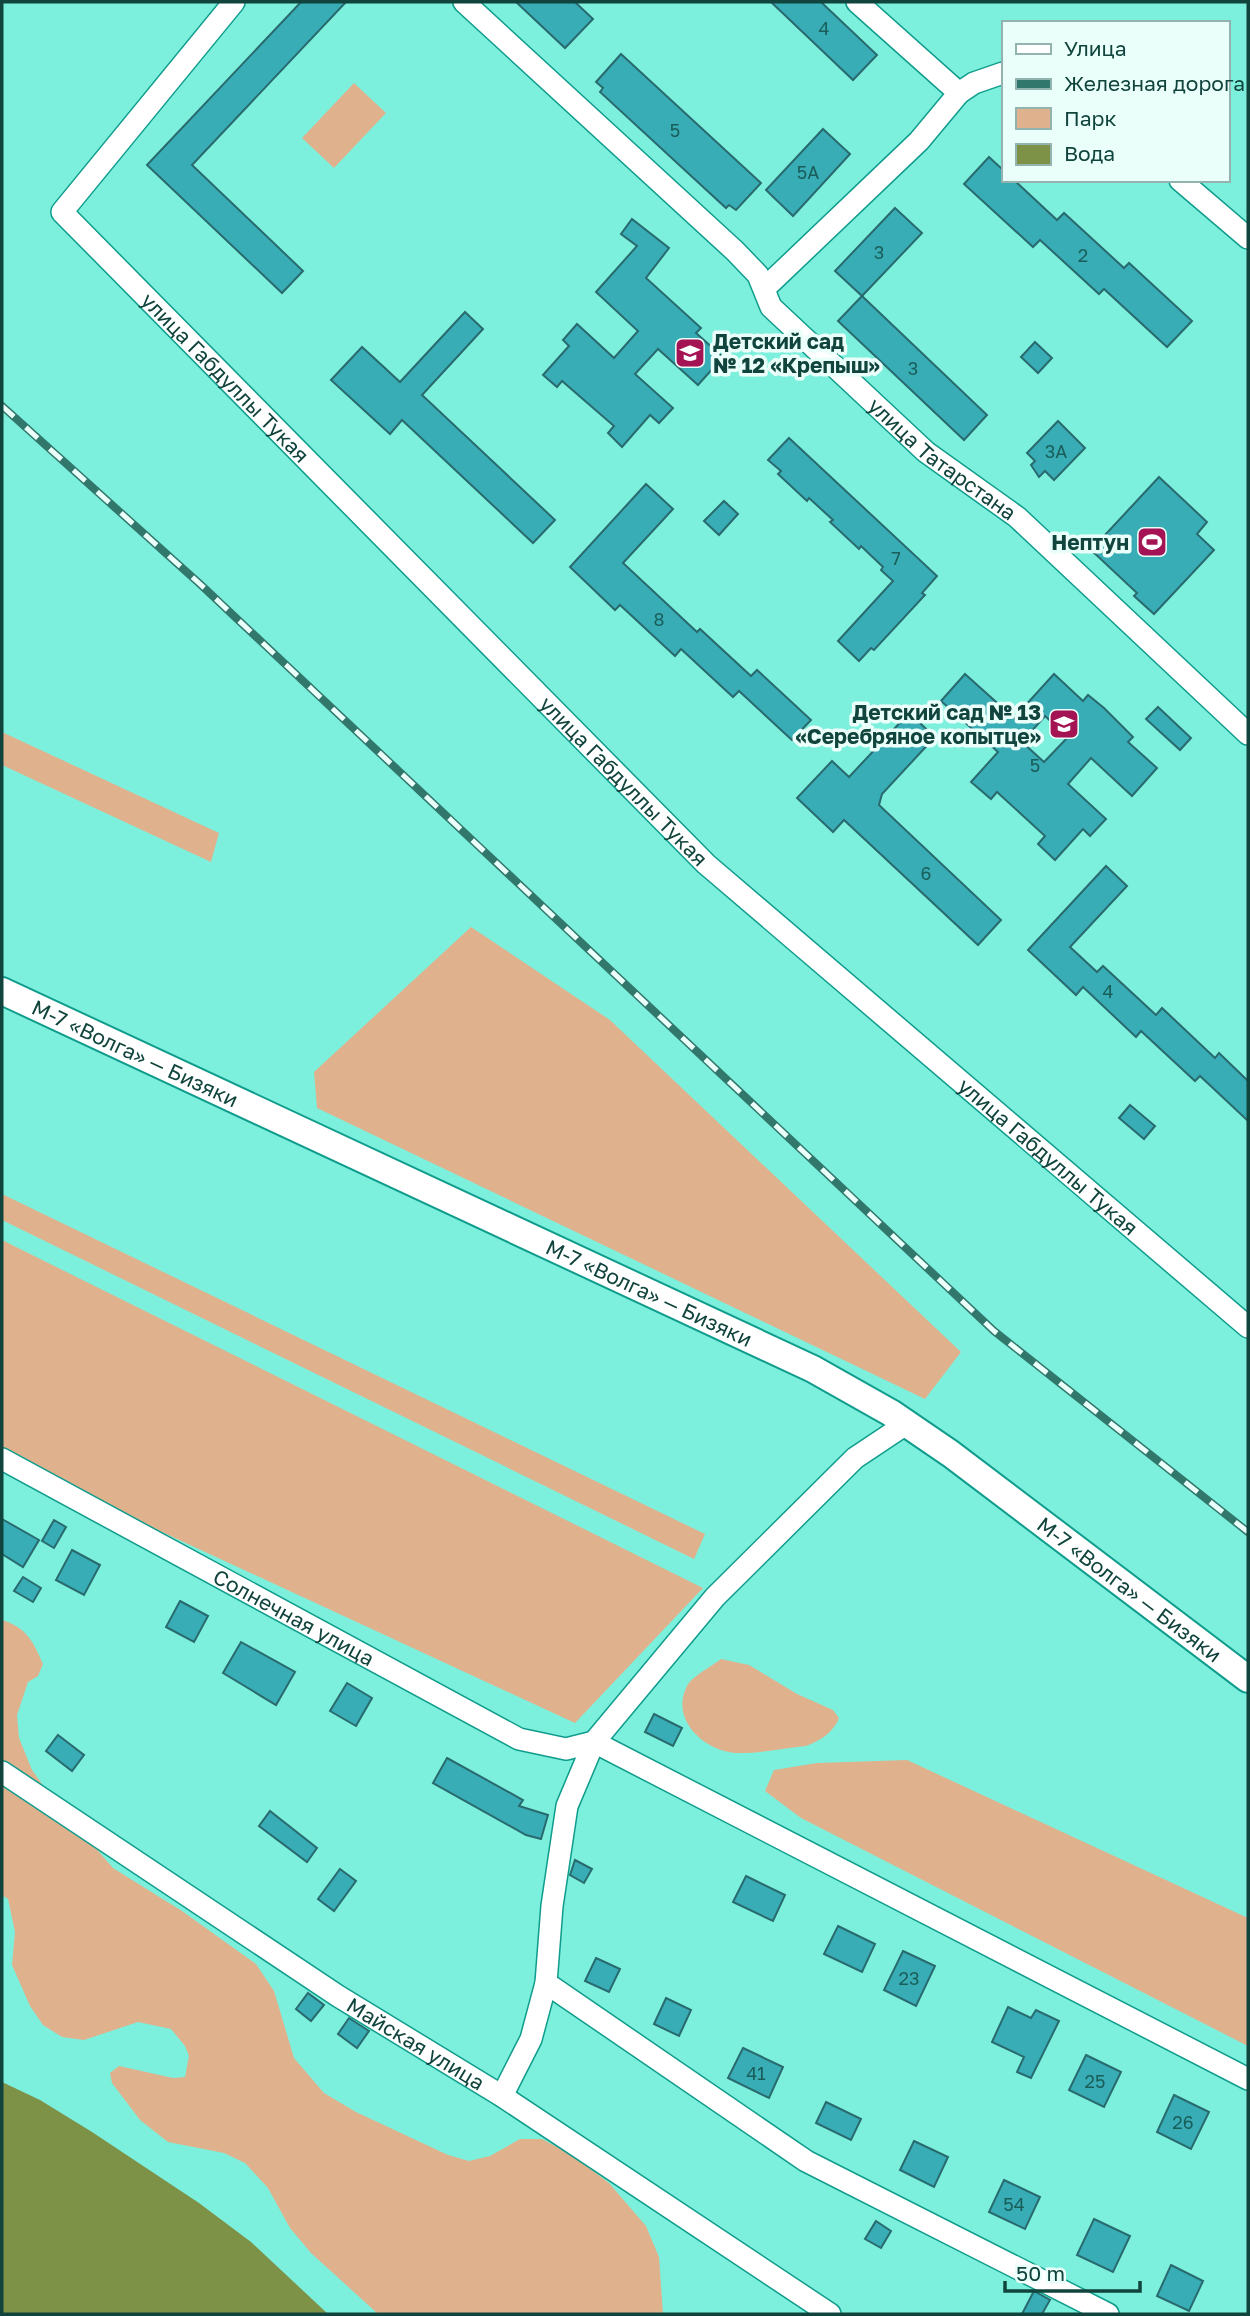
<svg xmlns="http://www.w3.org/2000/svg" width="1250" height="2316" font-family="'Golos Text',sans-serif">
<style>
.green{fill:#dfb28d}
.water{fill:#7d9147}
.building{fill:#38adb6;stroke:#296a6e;stroke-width:2;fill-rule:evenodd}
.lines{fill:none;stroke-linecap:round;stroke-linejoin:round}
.minor-casing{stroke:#109c8c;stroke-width:24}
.major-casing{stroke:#109c8c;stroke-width:30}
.minor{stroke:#fff;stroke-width:21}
.major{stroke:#fff;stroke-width:26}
.rail-casing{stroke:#31776c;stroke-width:8}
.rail{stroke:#eafefa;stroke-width:5;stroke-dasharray:16;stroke-linecap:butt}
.labels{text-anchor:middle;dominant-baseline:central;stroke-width:7;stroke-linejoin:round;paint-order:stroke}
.number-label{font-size:18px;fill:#1a5e5a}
.poi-label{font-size:21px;font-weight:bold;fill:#10443c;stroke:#eafefa;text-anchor:end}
.street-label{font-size:21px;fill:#10443c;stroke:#eafefa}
</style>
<rect width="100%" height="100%" fill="#7df0dd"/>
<g class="green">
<path d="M354,83L386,113L334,168L302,138Z"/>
<path d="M2,732L219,833L211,862L2,765Z"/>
<path d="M471,927L610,1020L961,1352L925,1399L317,1108L314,1072Z"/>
<path d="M2,1194L705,1534L694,1559L2,1220Z"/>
<path d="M2,1240L703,1588L575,1723L58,1484L2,1450Z"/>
<path d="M2,1620C27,1628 33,1641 43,1664L38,1676L28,1682L17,1715L19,1738L32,1770L52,1798L113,1868L182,1911L256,1964L274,1991L294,2058L324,2093L356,2112L448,2155L469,2161L490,2156L520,2139H542L572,2155L609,2183L646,2226L659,2257L663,2314H378L311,2253L290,2228L268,2188L245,2163L224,2153L168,2142L140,2120L112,2083L110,2073L119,2066L173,2078L185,2077L189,2056L185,2046L171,2029L138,2022L84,2040L62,2037L43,2025L30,2006L12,1965L15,1932L8,1899L2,1895Z"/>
<path d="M721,1659L749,1665L797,1694L833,1710L839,1718C833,1733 821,1740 806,1746C783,1748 758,1754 735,1753C703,1750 670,1719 687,1686C692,1676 711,1667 721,1659Z"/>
<path d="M907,1760L1248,1918V2046L801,1818L765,1791L774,1770L817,1763Z"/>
</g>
<path class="water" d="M2,2082L40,2100L92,2132L199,2203L251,2242L328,2314H2Z"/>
<g class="building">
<path d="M301,2H346L192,165L303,271L282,293L147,165Z"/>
<path d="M516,2H575L593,19L565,48Z"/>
<path d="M771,2H821L877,55L853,80Z"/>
<path d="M621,54L761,183L736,210L729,205L726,208L600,92L603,88L596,82Z"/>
<path d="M823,129L850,154L793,216L766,190Z"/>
<path d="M989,157L1003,170V180H1014L1057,220L1064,213L1124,268L1129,263L1192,321L1167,347L1104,289L1099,294L1040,240L1033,247L964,184Z"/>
<path d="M895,208L922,233L862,296L835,271Z"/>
<path d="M632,219L669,248L646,278L701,328L696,333L723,357L698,385L658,349L635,374L673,408L659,423L650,415L622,447L608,433L614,426L562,381L557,387L543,375L569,346L563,340L577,324L614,358L638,331L596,292L637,246L621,234Z"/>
<path d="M862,296L987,415L964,440L838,321Z"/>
<path d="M465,312L483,329L422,395L555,520L533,543L402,420L390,434L331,380L362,347L400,382Z"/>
<path d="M1035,342L1052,358L1038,373L1021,357Z"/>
<path d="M1058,421L1085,448L1054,480L1045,471L1039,477L1031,465L1035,461L1027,453Z"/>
<path d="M789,438L937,576L922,593L925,595L874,650L871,648L859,661L838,641L893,581L881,570L883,567L861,546L859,549L830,522L833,520L809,498L807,501L778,474L781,471L768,460Z"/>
<path d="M1159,477L1207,522L1197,534L1214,550L1154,614L1134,596L1137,593L1091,550Z"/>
<path d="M646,484L673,509L623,563L697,632L700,629L751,676L757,670L811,720L792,740L739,691L733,697L681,649L675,656L620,605L615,610L570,567Z"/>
<path d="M724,501L738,514L719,535L704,521Z"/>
<path d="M965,674L1014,718L1054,674L1083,701L1088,695L1104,708L1133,737L1128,742L1157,768L1132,796L1091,758L1068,784L1106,819L1090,836L1083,829L1055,860L1038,844L1045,836L997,792L991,799L971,782L998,752L941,701ZM1045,716L1068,737L1044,762L1022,742Z"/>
<path d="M1158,707L1191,738L1180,750L1146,719Z"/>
<path d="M909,713L935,737L882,794L879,805L1001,920L978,945L844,820L833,832L797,798L832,761L849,777Z"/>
<path d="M1106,866L1127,886L1070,947L1097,972L1103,966L1156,1015L1162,1008L1215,1058L1219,1053L1248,1081V1121L1200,1076L1195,1081L1141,1031L1136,1037L1083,987L1076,995L1028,950Z"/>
<path d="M1130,1105L1155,1126L1144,1139L1119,1118Z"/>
<path d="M2,1519L39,1540L23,1567L2,1554Z"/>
<path d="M54,1520L66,1527L54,1548L42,1541Z"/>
<path d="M72,1550L100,1565L84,1595L56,1580Z"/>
<path d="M23,1577L41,1588L33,1602L14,1591Z"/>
<path d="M180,1601L208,1616L194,1642L166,1627Z"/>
<path d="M241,1642L295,1672L276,1705L223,1673Z"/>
<path d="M347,1683L372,1698L356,1726L330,1711Z"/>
<path d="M654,1714L682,1728L673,1746L645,1732Z"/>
<path d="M58,1735L84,1755L72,1771L46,1751Z"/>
<path d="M447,1758L523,1800L519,1806L548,1815L541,1839L526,1835L433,1783Z"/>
<path d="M270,1811L317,1848L307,1862L259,1826Z"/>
<path d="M575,1860L592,1869L584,1883L570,1875Z"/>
<path d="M340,1869L356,1881L334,1911L318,1899Z"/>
<path d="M746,1876L785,1895L773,1921L733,1902Z"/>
<path d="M838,1926L875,1944L862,1972L824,1954Z"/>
<path d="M903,1951L935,1966L916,2006L884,1990Z"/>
<path d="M596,1958L620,1969L609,1992L585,1981Z"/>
<path d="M308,1993L324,2005L311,2021L296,2009Z"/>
<path d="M666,1998L691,2010L679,2036L654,2024Z"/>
<path d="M1008,2007L1031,2018L1036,2010L1059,2021L1031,2078L1017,2072L1024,2057L992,2042Z"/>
<path d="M349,2018L369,2031L357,2048L338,2034Z"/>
<path d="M743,2048L783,2067L769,2098L728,2078Z"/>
<path d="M1086,2055L1121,2072L1104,2107L1069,2090Z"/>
<path d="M1174,2095L1209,2112L1191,2149L1157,2132Z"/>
<path d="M826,2102L861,2119L851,2140L816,2123Z"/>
<path d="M914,2141L948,2157L934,2187L900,2170Z"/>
<path d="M1004,2180L1040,2197L1025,2229L989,2212Z"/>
<path d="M1094,2219L1130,2236L1113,2272L1077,2255Z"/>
<path d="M876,2221L891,2231L881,2248L865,2239Z"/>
<path d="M1171,2265L1203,2281L1189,2311L1157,2296Z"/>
<path d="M1034,2291L1050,2300L1042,2314H1022Z"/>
</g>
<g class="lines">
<g class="minor-casing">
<g id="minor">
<path id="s1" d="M234,2L62,212L706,864L1248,1327"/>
<path id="s2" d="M464,2L735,251L758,275L771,307L926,452L1017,517L1248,734"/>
<path d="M959,93L974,83L1003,73"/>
<path d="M1180,180L1248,238"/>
<path d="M765,288L919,141L959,93L857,2"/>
<path id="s3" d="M2,1459L519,1739L566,1749L594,1742"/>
<path d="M594,1742L1248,2079"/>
<path id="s4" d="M2,1772L338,1996L502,2096L830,2314"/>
<path d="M546,1983L806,2161L1108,2314"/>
<path d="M502,2096L531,2039L546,1983L552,1906L567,1806L594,1742L715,1597L855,1458L906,1424"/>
</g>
</g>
<g class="major-casing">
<g id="major">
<path id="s5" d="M2,991L813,1369L891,1413L951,1454L1248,1679"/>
</g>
</g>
<use href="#minor" class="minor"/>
<use href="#major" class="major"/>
<g class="rail-casing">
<path id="rail" d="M2,406L200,584L994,1331L1248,1532"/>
</g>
<use href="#rail" class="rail"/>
</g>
<defs>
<g id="school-square" transform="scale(1.575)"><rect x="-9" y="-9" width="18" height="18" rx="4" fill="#a41354" stroke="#eafefa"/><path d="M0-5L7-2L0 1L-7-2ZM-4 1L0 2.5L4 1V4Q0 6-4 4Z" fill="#fff"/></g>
<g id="stadium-square" transform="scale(1.575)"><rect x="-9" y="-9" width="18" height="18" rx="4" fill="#a41354" stroke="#eafefa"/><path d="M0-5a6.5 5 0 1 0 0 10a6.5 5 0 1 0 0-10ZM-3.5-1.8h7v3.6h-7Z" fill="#fff"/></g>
</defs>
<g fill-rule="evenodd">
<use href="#school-square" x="690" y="353"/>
<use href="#stadium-square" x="1152" y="542"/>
<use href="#school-square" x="1064" y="724"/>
</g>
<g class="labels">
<g class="number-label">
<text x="824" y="28">4</text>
<text x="675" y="130">5</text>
<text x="808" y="172">5А</text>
<text x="879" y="252">3</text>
<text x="1083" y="255">2</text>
<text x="913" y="368">3</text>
<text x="1056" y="451">3А</text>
<text x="896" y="558">7</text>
<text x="659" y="619">8</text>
<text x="1035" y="765">5</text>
<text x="926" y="873">6</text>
<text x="1108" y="991">4</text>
<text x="909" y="1978">23</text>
<text x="756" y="2073">41</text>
<text x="1095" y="2081">25</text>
<text x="1183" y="2122">26</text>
<text x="1014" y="2204">54</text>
</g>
<g class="poi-label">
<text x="713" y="341" text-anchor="start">Детский сад<tspan x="713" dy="24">№ 12 «Крепыш»</tspan></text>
<text x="1129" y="542">Нептун</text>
<text x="1041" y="712">Детский сад № 13<tspan x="1041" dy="24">«Серебряное копытце»</tspan></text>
</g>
<g class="street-label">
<text stroke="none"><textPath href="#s1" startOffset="504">улица Габдуллы Тукая</textPath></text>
<text stroke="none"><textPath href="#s2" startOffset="665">улица Татарстана</textPath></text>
<text stroke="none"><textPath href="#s1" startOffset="1071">улица Габдуллы Тукая</textPath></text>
<text stroke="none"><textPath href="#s5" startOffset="147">М-7 «Волга» — Бизяки</textPath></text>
<text stroke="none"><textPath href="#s1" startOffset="1638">улица Габдуллы Тукая</textPath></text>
<text stroke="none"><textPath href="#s5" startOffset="714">М-7 «Волга» — Бизяки</textPath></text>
<text stroke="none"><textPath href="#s5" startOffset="1281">М-7 «Волга» — Бизяки</textPath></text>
<text stroke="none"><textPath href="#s3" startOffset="332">Солнечная улица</textPath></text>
<text stroke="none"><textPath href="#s4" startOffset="495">Майская улица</textPath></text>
</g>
</g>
<rect width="1250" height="2316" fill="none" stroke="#10443c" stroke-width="7"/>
<rect x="1002" y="21" width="228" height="161" fill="#eafefa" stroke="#93b4ae" stroke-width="2"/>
<rect x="1016" y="44" width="35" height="10" fill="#ffffff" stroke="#93b4ae" stroke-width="2"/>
<text x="1064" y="56" font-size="21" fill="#10443c">Улица</text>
<rect x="1016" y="79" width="35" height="10" fill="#31776c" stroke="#93b4ae" stroke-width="2"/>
<text x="1064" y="91" font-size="21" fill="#10443c">Железная дорога</text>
<rect x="1016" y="108" width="35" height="21" fill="#dfb28d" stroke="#93b4ae" stroke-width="2"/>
<text x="1064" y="126" font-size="21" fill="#10443c">Парк</text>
<rect x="1016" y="144" width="35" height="21" fill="#7d9147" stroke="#93b4ae" stroke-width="2"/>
<text x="1064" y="161" font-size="21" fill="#10443c">Вода</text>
<path d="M1005 2281v10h135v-10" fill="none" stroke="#10443c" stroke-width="3.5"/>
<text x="1016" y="2281" font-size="21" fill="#10443c" stroke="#eafefa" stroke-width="5" paint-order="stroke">50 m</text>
</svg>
